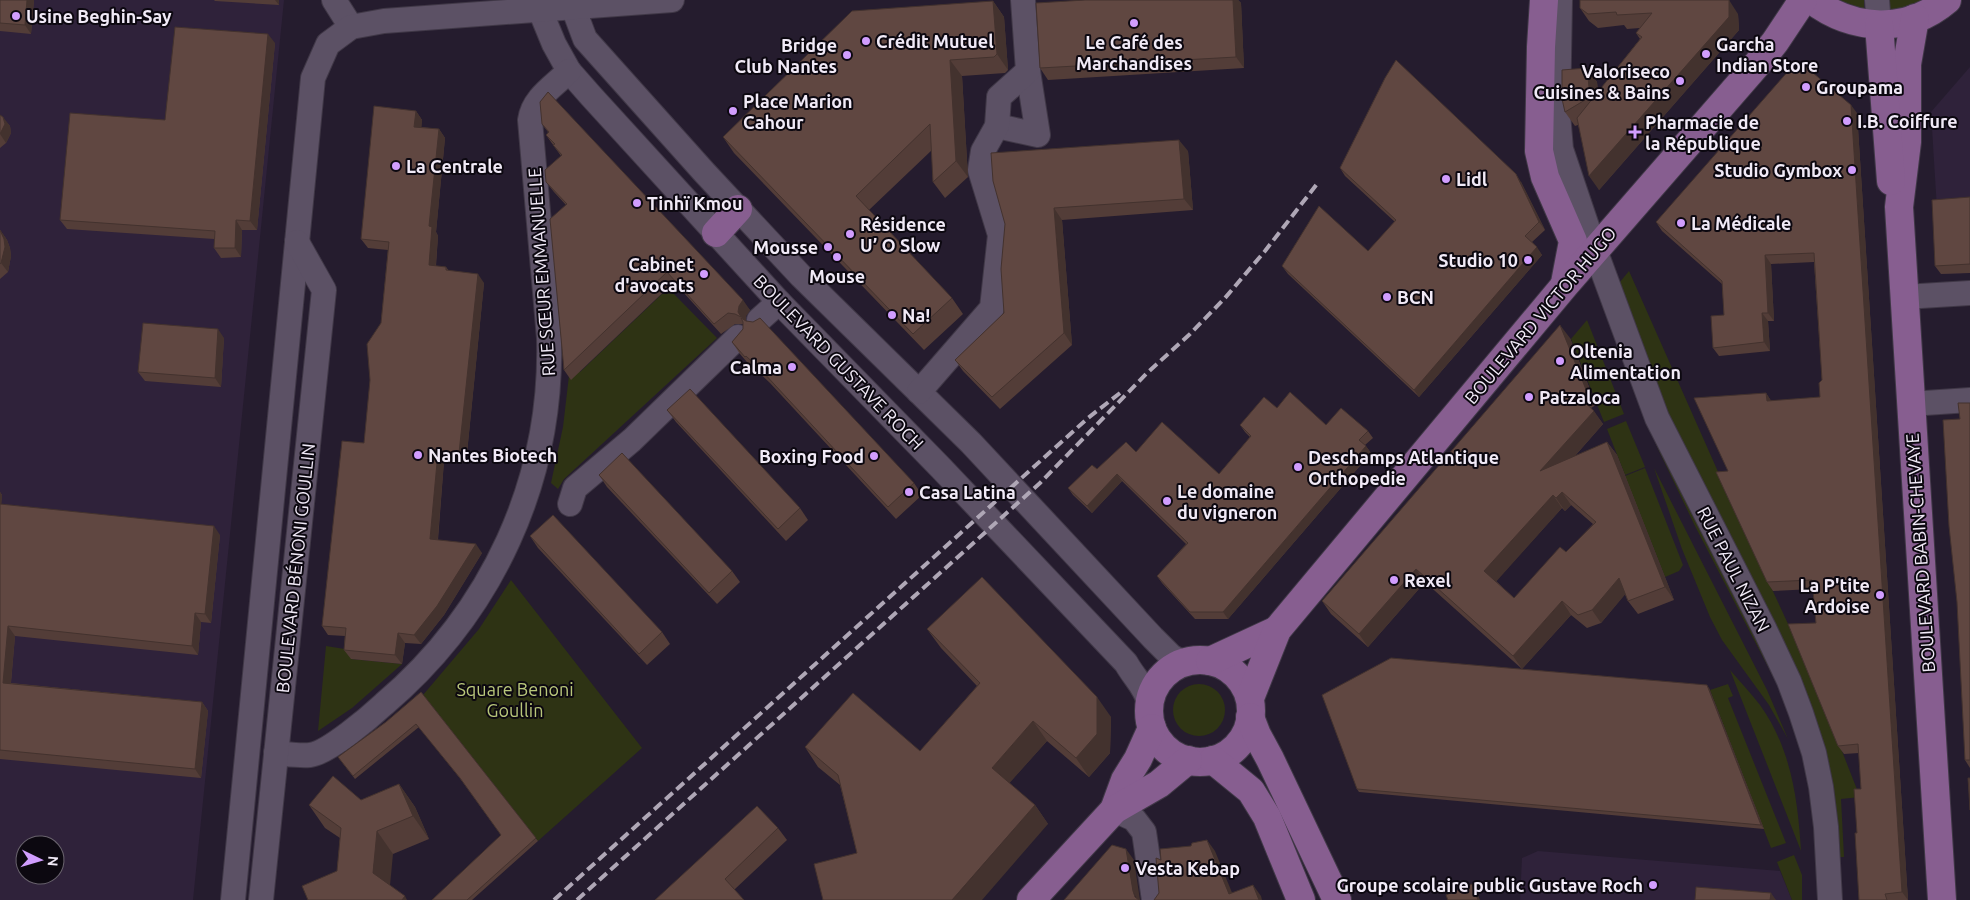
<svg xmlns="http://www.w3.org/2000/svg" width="1970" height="900" font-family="Ubuntu,sans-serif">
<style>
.built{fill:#2f223a;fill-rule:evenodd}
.green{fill:#2e3314}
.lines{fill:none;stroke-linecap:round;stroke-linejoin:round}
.minor-casing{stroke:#403847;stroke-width:26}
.major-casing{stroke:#403847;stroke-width:30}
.minor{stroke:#5c5165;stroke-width:24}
.major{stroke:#875e90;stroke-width:28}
.rail{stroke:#afa7b6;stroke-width:4;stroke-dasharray:10 5;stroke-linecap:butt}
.wall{fill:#533d38;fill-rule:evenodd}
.shaded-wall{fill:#43322e}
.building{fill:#604741;stroke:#43322e;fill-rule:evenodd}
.poi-dot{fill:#d19dfe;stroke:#0c0810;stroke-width:2}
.labels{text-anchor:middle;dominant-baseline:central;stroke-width:4;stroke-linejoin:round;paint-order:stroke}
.poi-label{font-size:18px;font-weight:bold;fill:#f1eaf7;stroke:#0c0810;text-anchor:start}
.street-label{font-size:18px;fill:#f1eaf7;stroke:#0c0810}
.park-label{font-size:18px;fill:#b9c77b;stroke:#0c0810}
</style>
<rect width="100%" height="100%" fill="#251c2e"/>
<g class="built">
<path d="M0,0H284L193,900H0ZM25,845H55V875H25Z"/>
<path d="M1970,67V273L1941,274L1931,112Z"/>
<path d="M1538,851L1780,871L1792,900H1520L1522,858Z"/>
</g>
<g class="green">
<path d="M1838,0H1864V9Z"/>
<path d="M1882,0H1925L1901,9L1882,11Z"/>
<path d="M1629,271L1727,492L1814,680L1860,797L1841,799L1844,857H1840L1842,900H1838L1828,790L1676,445L1615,288Z"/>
<path d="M673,293L717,338L564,479L558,489L551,483L563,427L570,367L580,372L662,294Z"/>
<path d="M1587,320L1624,414L1604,422L1571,339Z"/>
<path d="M1610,323L1781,692L1695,526L1658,449L1636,396Z"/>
<path d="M1626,421L1645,467L1625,475L1607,429Z"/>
<path d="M1645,468L1683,565L1679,571L1665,577L1625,476Z"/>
<path d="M1654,468L1767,690L1788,739L1769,705L1722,640L1710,617L1682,549Z"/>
<path d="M511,580L642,748L538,841L423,695L479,629Z"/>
<path d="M326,646L351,650V659L402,664L352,708L318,731Z"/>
<path d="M1730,670C1740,682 1751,693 1760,705C1791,748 1798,800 1801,851Z"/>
<path d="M1728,684L1733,696L1728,698L1786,843L1771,848L1710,690Z"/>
<circle cx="1199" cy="710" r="26"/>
<path d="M1794,855L1802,875V900H1792L1777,862Z"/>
</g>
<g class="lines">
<g class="minor-casing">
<g id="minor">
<path d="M334,0L351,27"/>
<path d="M1560,0L1558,114L1561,149L1595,250L1657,418L1765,630L1789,681L1801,713L1814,753L1821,787L1826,827L1830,900"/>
<path d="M1877,0L1879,25"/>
<path d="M573,7L585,39L704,172L801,276L971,443L1153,638L1171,656L1183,663"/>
<path d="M540,10L554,44L569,71L591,96L779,302L941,468L1126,663C1135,679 1144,685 1150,704"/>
<path d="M997,126L1038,135L1028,71"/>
<path d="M1904,297L1970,293"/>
<path d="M759,320L779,302"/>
<path d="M919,392L992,308L1000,235L980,170L983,151L997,126L999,97L1028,71L1023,0"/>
<path d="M1910,404L1970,400"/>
<path d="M570,504L575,488L632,440L738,337"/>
<path d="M276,753C287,754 299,756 310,755C328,753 370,717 384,704C492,612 553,481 549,338L530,120C533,98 554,86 569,71"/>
<path d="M1114,810L1134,819L1144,832L1154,900"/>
<path d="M233,900L313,78L328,44L351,27L384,21L672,0"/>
<path d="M261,900L324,290L297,242"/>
</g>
</g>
<g class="major-casing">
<g id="major">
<path d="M1544,0L1541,47L1539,151L1545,177L1573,241L1565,283"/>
<path d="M1812,0C1853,31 1907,34 1947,0"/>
<path d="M1915,18L1907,64V142L1899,207L1942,900"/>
<path d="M1879,25L1891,181"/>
<path d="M716,233L738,209"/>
<circle cx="1200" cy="711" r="51"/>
<path d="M1210,661L1277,630"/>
<path d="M1250,698L1277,630L1565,285L1759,62L1775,42L1803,0"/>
<path d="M1250,717L1257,735L1270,759L1337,900"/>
<path d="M1213,760L1251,791L1267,817L1301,900"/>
<path d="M1114,810L1125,780L1138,759L1152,728"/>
<path d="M1031,900L1114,810L1159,784L1188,760"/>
</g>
</g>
<use href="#minor" class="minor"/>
<use href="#major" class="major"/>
<g class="rail">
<path d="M554,900L1088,418L1120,393"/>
<path d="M577,900L1040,483L1147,373L1190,334L1225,298L1265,251L1317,184"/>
</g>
</g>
<g class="wall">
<path d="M0,0H34L31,34L0,31Z"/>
<path d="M214,0H279V5L215,1Z"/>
<path d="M1233,0H1238L1241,3L1244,68L1048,80L1040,68Z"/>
<path d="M993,1L1004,17L1008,70L1005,73L962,76L968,177L945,198L933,182L932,150L869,210L952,298L963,314L924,350L734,153L723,137Z"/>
<path d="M1580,8L1738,14L1739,30L1599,190L1578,125L1575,126L1565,112L1587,68L1597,82L1598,92L1640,39L1636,33L1640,28L1627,29L1624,25L1598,28L1589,21Z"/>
<path d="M275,43L257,230H242L241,257L221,258L214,248V239L67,229L60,220L165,120Z"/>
<path d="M416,111L422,120L421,127L439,129L445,138L436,232L438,236L436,266L446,267L449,271L484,283L466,463L444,461L438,540L482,553L444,615L421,644L405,643L402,664L351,659L344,650L345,636L328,635L322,626L364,443L381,323L388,250L368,248L361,239Z"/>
<path d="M1857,113L1908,900H1859L1857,833L1861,789L1859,753L1844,754L1838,746L1816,623L1813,589L1773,591L1767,582L1728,471L1766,393L1771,401L1820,397L1822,380L1814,262L1771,264L1774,321H1768L1770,351L1719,356L1713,348L1724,315L1722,284L1662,231L1656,222Z"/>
<path d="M0,115L10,126L11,133L6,143L0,148Z"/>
<path d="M542,124L750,310L746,316V321L914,483L922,495L896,519L770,383L754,368L753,369L740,354L732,342L743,329V324H735L721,334L674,282L571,380L564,370L566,205L554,192L546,182L561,156L546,135L548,132Z"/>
<path d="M1188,151L1193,210L1062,220L1072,345L1000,409L963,371L955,360L1004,313L1005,224Z"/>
<path d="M1340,168L1521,182L1545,230L1532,242L1542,255L1419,397L1288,274L1282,266L1368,251L1395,222L1345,176Z"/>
<path d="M1970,197V273L1941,274L1935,266Z"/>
<path d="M0,230L7,240L10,248L11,256L8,272L0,279Z"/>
<path d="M224,338L221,387L145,381L138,372Z"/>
<path d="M1570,338L1596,405L1591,408L1603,424L1574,457L1607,442L1617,455L1674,600L1638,614L1628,601L1625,594L1601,623L1587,628L1571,615L1522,669L1425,582L1368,647L1331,614L1322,601ZM1571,505L1593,524L1566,552L1514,598L1496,581L1562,508L1565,511Z"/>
<path d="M1970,403V768L1965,760Z"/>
<path d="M1277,408L1326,425L1368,431L1373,438L1365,445L1371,453L1228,619H1195L1162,583L1157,576L1186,544L1122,481L1092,513L1073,495L1068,488L1097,469L1219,474L1250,437L1245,432L1240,425Z"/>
<path d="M667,410L800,508L808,520L786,541L676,422Z"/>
<path d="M599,475L732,571L740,582L717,604L607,487Z"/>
<path d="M0,492L2,495L1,504L220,535L211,623L201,622L198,655L15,636L11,683L202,702L208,711L201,778L0,759Z"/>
<path d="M530,536L662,632L670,644L647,665L538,548Z"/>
<path d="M927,629L1111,717L1110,753L1089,777L1047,741L1009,783L1035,805L1048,824L857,853L840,785L818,767L805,747L920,751L977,686L941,648Z"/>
<path d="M1709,688L1764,829L1359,792L1357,789Z"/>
<path d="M421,692L538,841L472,900H432L501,835L462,781L419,727L355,779L338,757L386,722Z"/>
<path d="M399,784L415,807L429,839L393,854L337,871L340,838L325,828L309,805L361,800Z"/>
<path d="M778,828L787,840L735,889L655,900Z"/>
</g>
<g class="shaded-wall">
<path d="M27,0H34L31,34L25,25Z"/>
<path d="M275,0H279V5Z"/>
<path d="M1233,0H1238L1241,3L1244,68L1236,57Z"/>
<path d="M1729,0L1738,14L1739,30L1599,190L1589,176Z"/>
<path d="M993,1L1004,17L1008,70L997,54Z"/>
<path d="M268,34L275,43L257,230L250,221Z"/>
<path d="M950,60L962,76L968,177L956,161Z"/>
<path d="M1587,68L1597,82L1600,112L1590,97Z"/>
<path d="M1851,105L1857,113L1908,900L1902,892Z"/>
<path d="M416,111L422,120L421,136L414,127Z"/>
<path d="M3,117L10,126L11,133L6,143L0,134Z"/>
<path d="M439,129L445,138L436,232L438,236L435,274L429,265V226Z"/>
<path d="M1179,140L1188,151L1193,210L1184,199Z"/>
<path d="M1516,174L1521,182L1545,230L1539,222Z"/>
<path d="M1054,208L1062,220L1072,345L1064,333Z"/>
<path d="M236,220L242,230L241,257L235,248Z"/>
<path d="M1,231L7,240L10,248L11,256L8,272L1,263Z"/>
<path d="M1537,247L1542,255L1419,397L1414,390Z"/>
<path d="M1765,255L1771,264L1774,321L1768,313Z"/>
<path d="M478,274L484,283L466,463L459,453Z"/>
<path d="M743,300L750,310L746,316V322L741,317L738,312L739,306Z"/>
<path d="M1762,313L1768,321L1770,351L1764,342Z"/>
<path d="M1560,325L1570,338L1596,405L1587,392Z"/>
<path d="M218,329L224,338L221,387L215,378Z"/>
<path d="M1766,393L1772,402L1767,401Z"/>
<path d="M1594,411L1603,424L1550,484L1540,471Z"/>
<path d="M1607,442L1617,455L1674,600L1665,587Z"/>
<path d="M1366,446L1371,453L1228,619L1223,612Z"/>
<path d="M438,452L444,461L437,548L430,539Z"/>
<path d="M1117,474L1122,481L1092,513L1087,506Z"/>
<path d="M0,492L2,495L1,512L0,511Z"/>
<path d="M1562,492L1571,505L1565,511L1556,498Z"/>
<path d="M1553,495L1562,508L1494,584L1484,571Z"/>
<path d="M214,526L220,535L211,623L205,614Z"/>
<path d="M476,544L482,553L444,615L421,644L414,635Z"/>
<path d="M1416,569L1425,582L1368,647L1359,634Z"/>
<path d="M1619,578L1628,591L1601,623L1592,610Z"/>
<path d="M1562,601L1571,615L1522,669L1513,656Z"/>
<path d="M195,613L201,622L198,655L192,646Z"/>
<path d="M8,626L15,636L10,692L3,683Z"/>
<path d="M398,633L405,643L402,664L395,655Z"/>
<path d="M1707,685L1709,688L1764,829L1761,825Z"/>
<path d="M1097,697L1111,717L1110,753L1089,777L1076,758Z"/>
<path d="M202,702L208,711L201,778L195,769Z"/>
<path d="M1033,721L1047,741L1006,787L992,768Z"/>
<path d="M399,784L415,807L429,839L413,816Z"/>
<path d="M1035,805L1048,824L982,900H952Z"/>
<path d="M377,831L393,854L389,896L373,873Z"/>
<path d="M1207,840L1215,851L1235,900L1229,894Z"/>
<path d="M1126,849L1134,860L1140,900H1137L1133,891Z"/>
<path d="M1472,884L1476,890L1480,900H1478Z"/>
<path d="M1253,885L1261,896L1262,900H1259Z"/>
<path d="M1771,893L1776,900H1770Z"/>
<path d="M405,896L407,900H402Z"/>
</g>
<g class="building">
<path d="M0,0H27L25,25L0,23Z"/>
<path d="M1085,0H1233L1236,57L1040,68L1036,3Z"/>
<path d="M1580,0H1729V17L1589,176L1577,118L1642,37L1636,33L1652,13L1617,15L1616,12L1588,14L1580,8Z"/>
<path d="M993,1L997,54L994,57L950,60L956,161L933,182L930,124L856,196L952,298L913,334L723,137L852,11Z"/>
<path d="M175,27L268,34L250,221L236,220L235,248H214L215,231L60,220L70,113L165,120Z"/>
<path d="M1396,60L1516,174L1539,222L1525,236L1537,247L1414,390L1282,266L1319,206L1368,251L1396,220L1340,168L1385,78Z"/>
<path d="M1806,67L1851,105L1902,892L1885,894L1887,900H1859L1855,833H1857L1854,789H1861L1858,744L1838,746L1788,624L1816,623L1812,580L1767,582L1716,472L1728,471L1694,398L1766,393L1767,401L1820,397L1819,383L1822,380L1814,253L1765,255L1768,313H1762L1764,342L1713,348L1711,316L1724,315L1722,281L1656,222L1790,69Z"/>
<path d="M1587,68L1590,97L1565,112L1562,99V70Z"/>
<path d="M548,92L743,300L739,306L738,312L741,317L735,314L728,313L714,324L667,272L564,370L550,219L567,204L546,182L545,170L562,155L553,145L555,144L546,135L549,132L542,124L540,102Z"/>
<path d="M374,106L416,111L414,127L439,129L429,226L432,227L429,265L446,267V270L478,274L459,453L438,452L430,539L476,544L437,606L414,635L398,633L395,655L344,650L346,628L322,626L342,441L364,443L370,380L367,344L381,323L389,242L361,239Z"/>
<path d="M0,115L3,117L5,124L0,134Z"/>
<path d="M1179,140L1184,199L1054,208L1064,333L992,397L955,360L1004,313L1001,269L1005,224L993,181L991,153Z"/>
<path d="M1970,197V264L1935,266L1932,200Z"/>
<path d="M0,230L4,239L5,247L1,263L0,264Z"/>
<path d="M741,318L746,321L753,322L760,318L914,483L888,507L762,371L746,356L745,357L732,342L743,329V322Z"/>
<path d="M143,323L218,329L215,378L138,372Z"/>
<path d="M1560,325L1587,392L1578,396L1594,411L1540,471L1607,442L1665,587L1628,601L1619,578L1592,610L1578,615L1562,601L1513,656L1416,569L1359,634L1322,601ZM1562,492L1596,522L1566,552L1560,547L1514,598L1484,571L1553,495L1556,498Z"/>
<path d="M690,389L800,508L778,529L667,410Z"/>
<path d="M1290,392L1326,425L1341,408L1368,431L1359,440L1366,446L1223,612H1190L1157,576L1188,543L1117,474L1087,506L1068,488L1092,465L1097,469L1126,442L1136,452L1162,422L1219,474L1251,436L1240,425L1264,397L1277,408Z"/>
<path d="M1958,403H1970V760H1965L1957,602L1949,526L1943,420L1960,419Z"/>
<path d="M622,453L732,571L709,593L599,475Z"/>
<path d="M0,504L214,526L205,614L195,613L192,646L8,626L3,683L202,702L195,769L0,750Z"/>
<path d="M553,515L662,632L639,654L530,536Z"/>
<path d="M982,577L1097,697V734L1076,758L1033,721L992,768L1035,805L952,900H823L814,864L857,853L838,775L805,747L853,693L920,751L980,683L927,629Z"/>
<path d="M1391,658L1707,685L1761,825L1357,789L1322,695Z"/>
<path d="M421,692L536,838L467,900H432L501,835L460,778L416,724L353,776L338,757L386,722Z"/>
<path d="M333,776L361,800L399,784L413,816L377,831L373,873L405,896L402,900H308L302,886L337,871L341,828L309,805Z"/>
<path d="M1968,778H1970V810Z"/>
<path d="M757,806L778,828L725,879L744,900H655Z"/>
<path d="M1207,840L1229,894L1253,885L1259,900H1154L1159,893L1156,858L1161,860L1160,849L1191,846L1192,843Z"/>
<path d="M1112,845L1126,849L1133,891L1135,897L1139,900H1064Z"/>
<path d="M1472,884L1478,900H1448L1446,895Z"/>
<path d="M1696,887L1771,893L1770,900H1695Z"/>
</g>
<g class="poi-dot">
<circle cx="16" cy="16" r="5"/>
<circle cx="1134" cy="23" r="5"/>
<circle cx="866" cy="41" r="5"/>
<circle cx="1706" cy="54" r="5"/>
<circle cx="847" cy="55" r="5"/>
<circle cx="1680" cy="81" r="5"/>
<circle cx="1806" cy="87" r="5"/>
<circle cx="733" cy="111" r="5"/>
<circle cx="1847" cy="121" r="5"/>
<path d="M1632.5 124.5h5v5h5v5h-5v5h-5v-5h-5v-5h5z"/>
<circle cx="396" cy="166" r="5"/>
<circle cx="1852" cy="170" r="5"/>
<circle cx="1446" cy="179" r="5"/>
<circle cx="637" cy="203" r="5"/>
<circle cx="1681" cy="223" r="5"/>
<circle cx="850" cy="234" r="5"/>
<circle cx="828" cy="247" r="5"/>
<circle cx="837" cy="257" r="5"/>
<circle cx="1528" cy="260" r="5"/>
<circle cx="704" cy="274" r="5"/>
<circle cx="1387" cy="297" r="5"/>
<circle cx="892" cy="315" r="5"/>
<circle cx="1560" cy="361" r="5"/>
<circle cx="792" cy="367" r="5"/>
<circle cx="1529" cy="397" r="5"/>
<circle cx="418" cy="455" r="5"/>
<circle cx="874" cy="456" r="5"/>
<circle cx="1298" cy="467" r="5"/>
<circle cx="909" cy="492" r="5"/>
<circle cx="1167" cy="501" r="5"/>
<circle cx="1394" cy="580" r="5"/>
<circle cx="1880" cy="595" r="5"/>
<circle cx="1125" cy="868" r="5"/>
<circle cx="1653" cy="885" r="5"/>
</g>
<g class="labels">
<g class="poi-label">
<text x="26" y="16">Usine Beghin-Say</text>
<text x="876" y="41">Crédit Mutuel</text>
<text x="1134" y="42" text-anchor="middle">Le Café des<tspan x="1134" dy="21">Marchandises</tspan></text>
<text x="1716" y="44">Garcha<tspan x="1716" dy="21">Indian Store</tspan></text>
<text x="837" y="45" text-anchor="end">Bridge<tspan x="837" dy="21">Club Nantes</tspan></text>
<text x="1670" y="71" text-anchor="end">Valoriseco<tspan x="1670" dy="21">Cuisines &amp; Bains</tspan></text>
<text x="1816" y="87">Groupama</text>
<text x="743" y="101">Place Marion<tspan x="743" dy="21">Cahour</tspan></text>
<text x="1857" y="121">I.B. Coiffure</text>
<text x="1645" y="122">Pharmacie de<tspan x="1645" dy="21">la République</tspan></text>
<text x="406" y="166">La Centrale</text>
<text x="1842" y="170" text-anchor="end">Studio Gymbox</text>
<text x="1456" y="179">Lidl</text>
<text x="647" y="203">Tinhï Kmou</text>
<text x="1691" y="223">La Médicale</text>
<text x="860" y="224">Résidence<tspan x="860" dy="21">U’ O Slow</tspan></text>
<text x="818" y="247" text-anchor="end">Mousse</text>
<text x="1518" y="260" text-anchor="end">Studio 10</text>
<text x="694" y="264" text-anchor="end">Cabinet<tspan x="694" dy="21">d'avocats</tspan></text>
<text x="837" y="276" text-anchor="middle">Mouse</text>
<text x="1397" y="297">BCN</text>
<text x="902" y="315">Na!</text>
<text x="1570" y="351">Oltenia<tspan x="1570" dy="21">Alimentation</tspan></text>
<text x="782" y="367" text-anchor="end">Calma</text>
<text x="1539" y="397">Patzaloca</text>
<text x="428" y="455">Nantes Biotech</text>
<text x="864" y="456" text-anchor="end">Boxing Food</text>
<text x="1308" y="457">Deschamps Atlantique<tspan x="1308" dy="21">Orthopedie</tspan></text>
<text x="1177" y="491">Le domaine<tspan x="1177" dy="21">du vigneron</tspan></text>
<text x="919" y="492">Casa Latina</text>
<text x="1404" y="580">Rexel</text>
<text x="1870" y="585" text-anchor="end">La P'tite<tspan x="1870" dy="21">Ardoise</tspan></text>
<text x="1135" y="868">Vesta Kebap</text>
<text x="1643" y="885" text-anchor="end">Groupe scolaire public Gustave Roch</text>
</g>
<g class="street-label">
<text transform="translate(541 272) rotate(-94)">RUE SŒUR EMMANUELLE</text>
<text transform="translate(1540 315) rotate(-50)">BOULEVARD VICTOR HUGO</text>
<text transform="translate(839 362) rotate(46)">BOULEVARD GUSTAVE ROCH</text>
<text transform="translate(1920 553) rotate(-94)">BOULEVARD BABIN-CHEVAYE</text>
<text transform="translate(295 568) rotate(-84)">BOULEVARD BÉNONI GOULLIN</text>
<text transform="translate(1734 569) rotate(63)">RUE PAUL NIZAN</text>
</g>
<g class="park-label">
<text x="515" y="689">Square Benoni<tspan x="515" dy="21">Goullin</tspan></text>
</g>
</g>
<g transform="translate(40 860) rotate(95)"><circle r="24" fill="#0c0810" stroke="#68626c"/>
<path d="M0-4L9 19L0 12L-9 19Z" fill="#d19dfe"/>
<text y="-8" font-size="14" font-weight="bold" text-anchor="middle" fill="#f1eaf7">N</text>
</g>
</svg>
